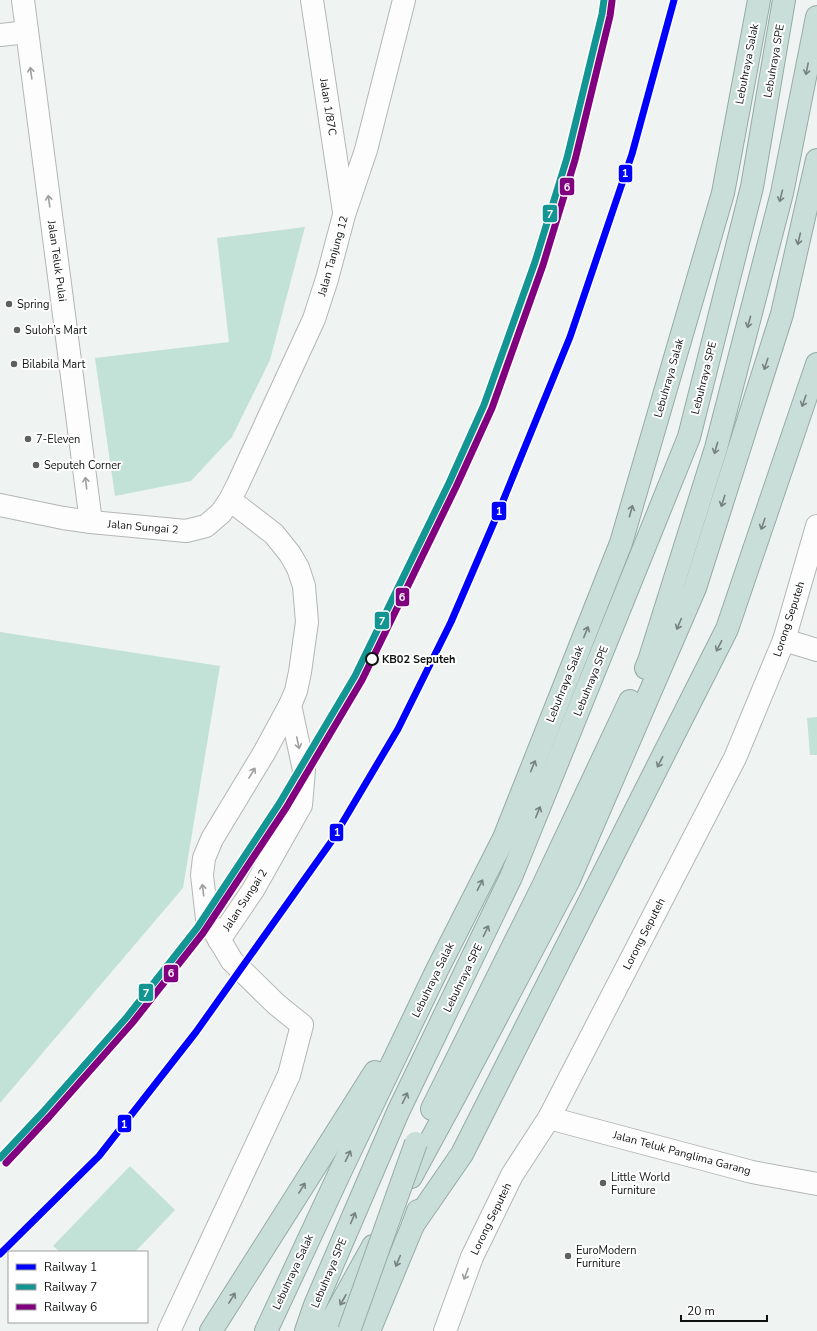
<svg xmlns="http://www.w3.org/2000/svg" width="817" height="1331" font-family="'Nunito Sans',sans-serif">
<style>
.green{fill:#c2e2d8}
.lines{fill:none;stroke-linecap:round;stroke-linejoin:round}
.street-casing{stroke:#b4b6b5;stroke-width:24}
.highway-casing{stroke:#94aba5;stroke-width:24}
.street{stroke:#fdfdfd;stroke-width:22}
.highway{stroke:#caded9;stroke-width:22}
.highway-bridge-casing{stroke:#94aba5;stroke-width:24;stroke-linecap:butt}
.highway-bridge{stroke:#caded9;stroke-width:22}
.rail-1-casing{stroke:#fff;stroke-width:10}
.rail-2-casing{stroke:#fff;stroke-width:10}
.rail-3-casing{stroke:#fff;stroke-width:10}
.rail-1{stroke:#00f;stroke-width:7}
.rail-2{stroke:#139593;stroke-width:7}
.rail-3{stroke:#800080;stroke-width:7}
.oneway{stroke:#76827f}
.oneway2{stroke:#9e9f9f}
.poi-dot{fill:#5d605f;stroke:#fff;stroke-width:1.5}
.stop-dot{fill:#fff;stroke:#0f1111;stroke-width:2}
.labels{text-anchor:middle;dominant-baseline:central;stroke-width:4;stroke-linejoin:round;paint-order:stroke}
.street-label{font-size:11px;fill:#0f1111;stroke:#fff}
.poi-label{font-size:11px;fill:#0f1111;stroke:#fff;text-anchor:start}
.stop-label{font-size:11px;font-weight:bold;fill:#0f1111;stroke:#fff;text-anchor:start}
.line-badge{stroke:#fff;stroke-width:1.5}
.badge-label{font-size:11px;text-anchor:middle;font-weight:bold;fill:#fff}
</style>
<rect width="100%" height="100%" fill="#eff3f1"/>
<g class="green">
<path d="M305,227L270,360L232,437L191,481L115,496L95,358L229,342L217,238Z"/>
<path d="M0,632L220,666L183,888L0,1103Z"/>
<path d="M817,717V755H810L807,718Z"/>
<path d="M130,1166L175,1210L135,1252H60L53,1246Z"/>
</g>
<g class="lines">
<g class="street-casing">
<g id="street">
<path d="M23,0L91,522"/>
<path d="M312,0L344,212"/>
<path d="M0,35L27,32"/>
<path d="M0,505L63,518L91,522L186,531L206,526L221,513L230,500L238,484L314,319L327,279L344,215L366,150L404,0"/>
<path d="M784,640L817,650"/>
<path d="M219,940L253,890L301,805L304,770L290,705"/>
<path d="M549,1118L752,1172L817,1184"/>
<path d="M169,1331L289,1075L302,1025L276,1004L232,961L207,919L202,875L204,858L212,839L264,753L290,705L296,691L300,672L307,622L304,586L298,568L290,554L274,534L230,500"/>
<path d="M445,1331L472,1257L512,1175L549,1118L735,758L784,640L817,526"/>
</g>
</g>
<g class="highway-casing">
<g id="highway">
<path d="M646,668L649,661L716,448L782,193L817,17"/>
<path d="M432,1109L543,886L630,701"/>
<path d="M411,1177L456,1094L569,880L695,588L782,314L817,160"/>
<path d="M413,1225L462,1154L727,629L817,364"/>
<path d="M211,1331L375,1072"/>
<path d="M266,1331L342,1168L437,970L504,838L621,543L723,193L759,0"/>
<path d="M306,1331L315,1305L398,1112L511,877L689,437L752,187L784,0"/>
<path d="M326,1331L373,1246"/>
<path d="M369,1331L413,1225L418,1211"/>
</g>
</g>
<use href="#street" class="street"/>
<use href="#highway" class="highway"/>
<g class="highway-bridge-casing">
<path id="highway-bridge" d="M349,1331L416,1143"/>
</g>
<use href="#highway-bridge" class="highway-bridge"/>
<g class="rail-1-casing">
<path id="rail-1" d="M0,1254L99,1156L196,1032L331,842L398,729L451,622L498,513L570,337L632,154L674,0"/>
</g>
<g class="rail-2-casing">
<path id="rail-2" d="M0,1158L43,1112L127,1017L197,928L279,804L355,676L449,483L484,405L535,262L567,158L602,14L604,0"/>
</g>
<g class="rail-3-casing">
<path id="rail-3" d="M6,1163L49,1117L133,1022L203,933L286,808L362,680L456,487L492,408L543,265L575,160L610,16L612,1"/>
</g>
<use href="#rail-1" class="rail-1"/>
<use href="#rail-2" class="rail-2"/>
<use href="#rail-3" class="rail-3"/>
</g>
<defs><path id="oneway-shaft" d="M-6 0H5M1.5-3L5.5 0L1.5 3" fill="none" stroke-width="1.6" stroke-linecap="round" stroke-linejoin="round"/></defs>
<g class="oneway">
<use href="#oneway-shaft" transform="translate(807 69) rotate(101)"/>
<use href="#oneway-shaft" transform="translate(781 196) rotate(104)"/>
<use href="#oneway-shaft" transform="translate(799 239) rotate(103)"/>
<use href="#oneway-shaft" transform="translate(749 322) rotate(105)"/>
<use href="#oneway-shaft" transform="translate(766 364) rotate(108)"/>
<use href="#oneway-shaft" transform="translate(804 401) rotate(109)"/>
<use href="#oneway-shaft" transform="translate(716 448) rotate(106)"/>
<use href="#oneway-shaft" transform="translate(723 501) rotate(108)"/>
<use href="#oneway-shaft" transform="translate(631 511) rotate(-74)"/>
<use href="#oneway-shaft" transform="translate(763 524) rotate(109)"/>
<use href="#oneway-shaft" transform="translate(679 624) rotate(113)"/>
<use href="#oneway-shaft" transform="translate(586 632) rotate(-68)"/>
<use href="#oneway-shaft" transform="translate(719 646) rotate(117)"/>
<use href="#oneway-shaft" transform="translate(660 762) rotate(117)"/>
<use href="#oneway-shaft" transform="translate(533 766) rotate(-68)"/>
<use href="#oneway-shaft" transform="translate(538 812) rotate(-68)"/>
<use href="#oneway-shaft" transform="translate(480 885) rotate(-63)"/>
<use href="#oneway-shaft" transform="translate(486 931) rotate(-64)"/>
<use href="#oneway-shaft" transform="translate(405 1098) rotate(-64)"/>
<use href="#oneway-shaft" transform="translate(348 1156) rotate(-64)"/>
<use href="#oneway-shaft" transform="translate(302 1188) rotate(-58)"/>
<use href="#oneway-shaft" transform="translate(353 1218) rotate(-67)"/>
<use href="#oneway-shaft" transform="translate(398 1261) rotate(113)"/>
<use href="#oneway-shaft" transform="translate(232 1298) rotate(-58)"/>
<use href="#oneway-shaft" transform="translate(343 1300) rotate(119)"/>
</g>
<g class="oneway2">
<use href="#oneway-shaft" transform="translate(31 73) rotate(-98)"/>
<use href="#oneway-shaft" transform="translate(49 201) rotate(-98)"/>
<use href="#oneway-shaft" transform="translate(86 483) rotate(-97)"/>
<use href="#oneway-shaft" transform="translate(298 743) rotate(78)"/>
<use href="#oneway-shaft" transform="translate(252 773) rotate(-59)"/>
<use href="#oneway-shaft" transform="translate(203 890) rotate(-97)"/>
<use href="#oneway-shaft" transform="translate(466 1274) rotate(111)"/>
</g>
<g class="poi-dot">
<circle cx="9" cy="304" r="4"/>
<circle cx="17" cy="330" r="4"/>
<circle cx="14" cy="364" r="4"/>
<circle cx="28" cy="439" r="4"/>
<circle cx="36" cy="465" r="4"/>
<circle cx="603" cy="1183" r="4"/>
<circle cx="568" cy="1256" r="4"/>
</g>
<circle class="stop-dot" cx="372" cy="659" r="6"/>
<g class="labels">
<g class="street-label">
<text transform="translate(774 61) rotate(-80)">Lebuhraya SPE</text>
<text transform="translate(747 64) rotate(-79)">Lebuhraya Salak</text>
<text transform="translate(328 107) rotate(81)">Jalan 1/87C</text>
<text transform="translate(333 256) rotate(-74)">Jalan Tanjung 12</text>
<text transform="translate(57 261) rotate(82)">Jalan Teluk Pulai</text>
<text transform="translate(669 378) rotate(-74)">Lebuhraya Salak</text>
<text transform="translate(704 378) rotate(-76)">Lebuhraya SPE</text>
<text transform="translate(143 527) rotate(5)">Jalan Sungai 2</text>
<text transform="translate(789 619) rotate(-72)">Lorong Seputeh</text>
<text transform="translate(591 681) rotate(-68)">Lebuhraya SPE</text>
<text transform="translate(565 684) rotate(-68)">Lebuhraya Salak</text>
<text transform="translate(245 900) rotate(-57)">Jalan Sungai 2</text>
<text transform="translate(644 934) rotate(-63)">Lorong Seputeh</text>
<text transform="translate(463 978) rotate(-64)">Lebuhraya SPE</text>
<text transform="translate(433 980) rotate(-64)">Lebuhraya Salak</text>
<text transform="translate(682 1153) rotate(15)">Jalan Teluk Panglima Garang</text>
<text transform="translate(491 1219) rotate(-64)">Lorong Seputeh</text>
<text transform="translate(293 1272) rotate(-65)">Lebuhraya Salak</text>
<text transform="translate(329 1273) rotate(-67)">Lebuhraya SPE</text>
</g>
<g class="poi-label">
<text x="17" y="304">Spring</text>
<text x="25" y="330">Suloh’s Mart</text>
<text x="22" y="364">Bilabila Mart</text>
<text x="36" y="439">7-Eleven</text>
<text x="44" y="465">Seputeh Corner</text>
<text x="611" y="1177">Little World<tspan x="611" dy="13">Furniture</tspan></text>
<text x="576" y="1250">EuroModern<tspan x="576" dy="13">Furniture</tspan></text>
</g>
<g class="stop-label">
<text x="382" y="659">KB02 Seputeh</text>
</g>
</g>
<g class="line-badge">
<rect x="618" y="164" width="15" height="19" rx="4" fill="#00f"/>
<rect x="559" y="177" width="16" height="19" rx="4" fill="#800080"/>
<rect x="542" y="204" width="16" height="19" rx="4" fill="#139593"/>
<rect x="491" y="501" width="16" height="20" rx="4" fill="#00f"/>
<rect x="395" y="587" width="15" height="20" rx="4" fill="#800080"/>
<rect x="374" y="611" width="16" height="19" rx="4" fill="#139593"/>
<rect x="329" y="823" width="15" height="19" rx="4" fill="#00f"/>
<rect x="163" y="964" width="16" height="19" rx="4" fill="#800080"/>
<rect x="138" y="983" width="16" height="19" rx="4" fill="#139593"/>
<rect x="117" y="1114" width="15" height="19" rx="4" fill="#00f"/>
</g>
<g class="badge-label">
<text x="625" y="177">1</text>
<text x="567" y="191">6</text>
<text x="550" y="218">7</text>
<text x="499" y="515">1</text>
<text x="402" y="601">6</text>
<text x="382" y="625">7</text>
<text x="337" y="836">1</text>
<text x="171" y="977">6</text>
<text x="146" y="997">7</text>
<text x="124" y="1128">1</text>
</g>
<rect x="8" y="1251" width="140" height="72" fill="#ffffff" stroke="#9fa0a0"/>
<rect x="16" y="1264" width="20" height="6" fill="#0000ff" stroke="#9fa0a0"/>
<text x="44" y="1271" font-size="12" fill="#0f1111">Railway 1</text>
<rect x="16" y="1284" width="20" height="6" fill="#139593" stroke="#9fa0a0"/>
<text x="44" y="1291" font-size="12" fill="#0f1111">Railway 7</text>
<rect x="16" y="1304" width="20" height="6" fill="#800080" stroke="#9fa0a0"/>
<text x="44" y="1311" font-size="12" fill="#0f1111">Railway 6</text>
<path d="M681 1315v6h86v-6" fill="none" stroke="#0f1111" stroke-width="2"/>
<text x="687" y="1315" font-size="12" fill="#0f1111" stroke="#ffffff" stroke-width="3" paint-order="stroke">20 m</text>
</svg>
